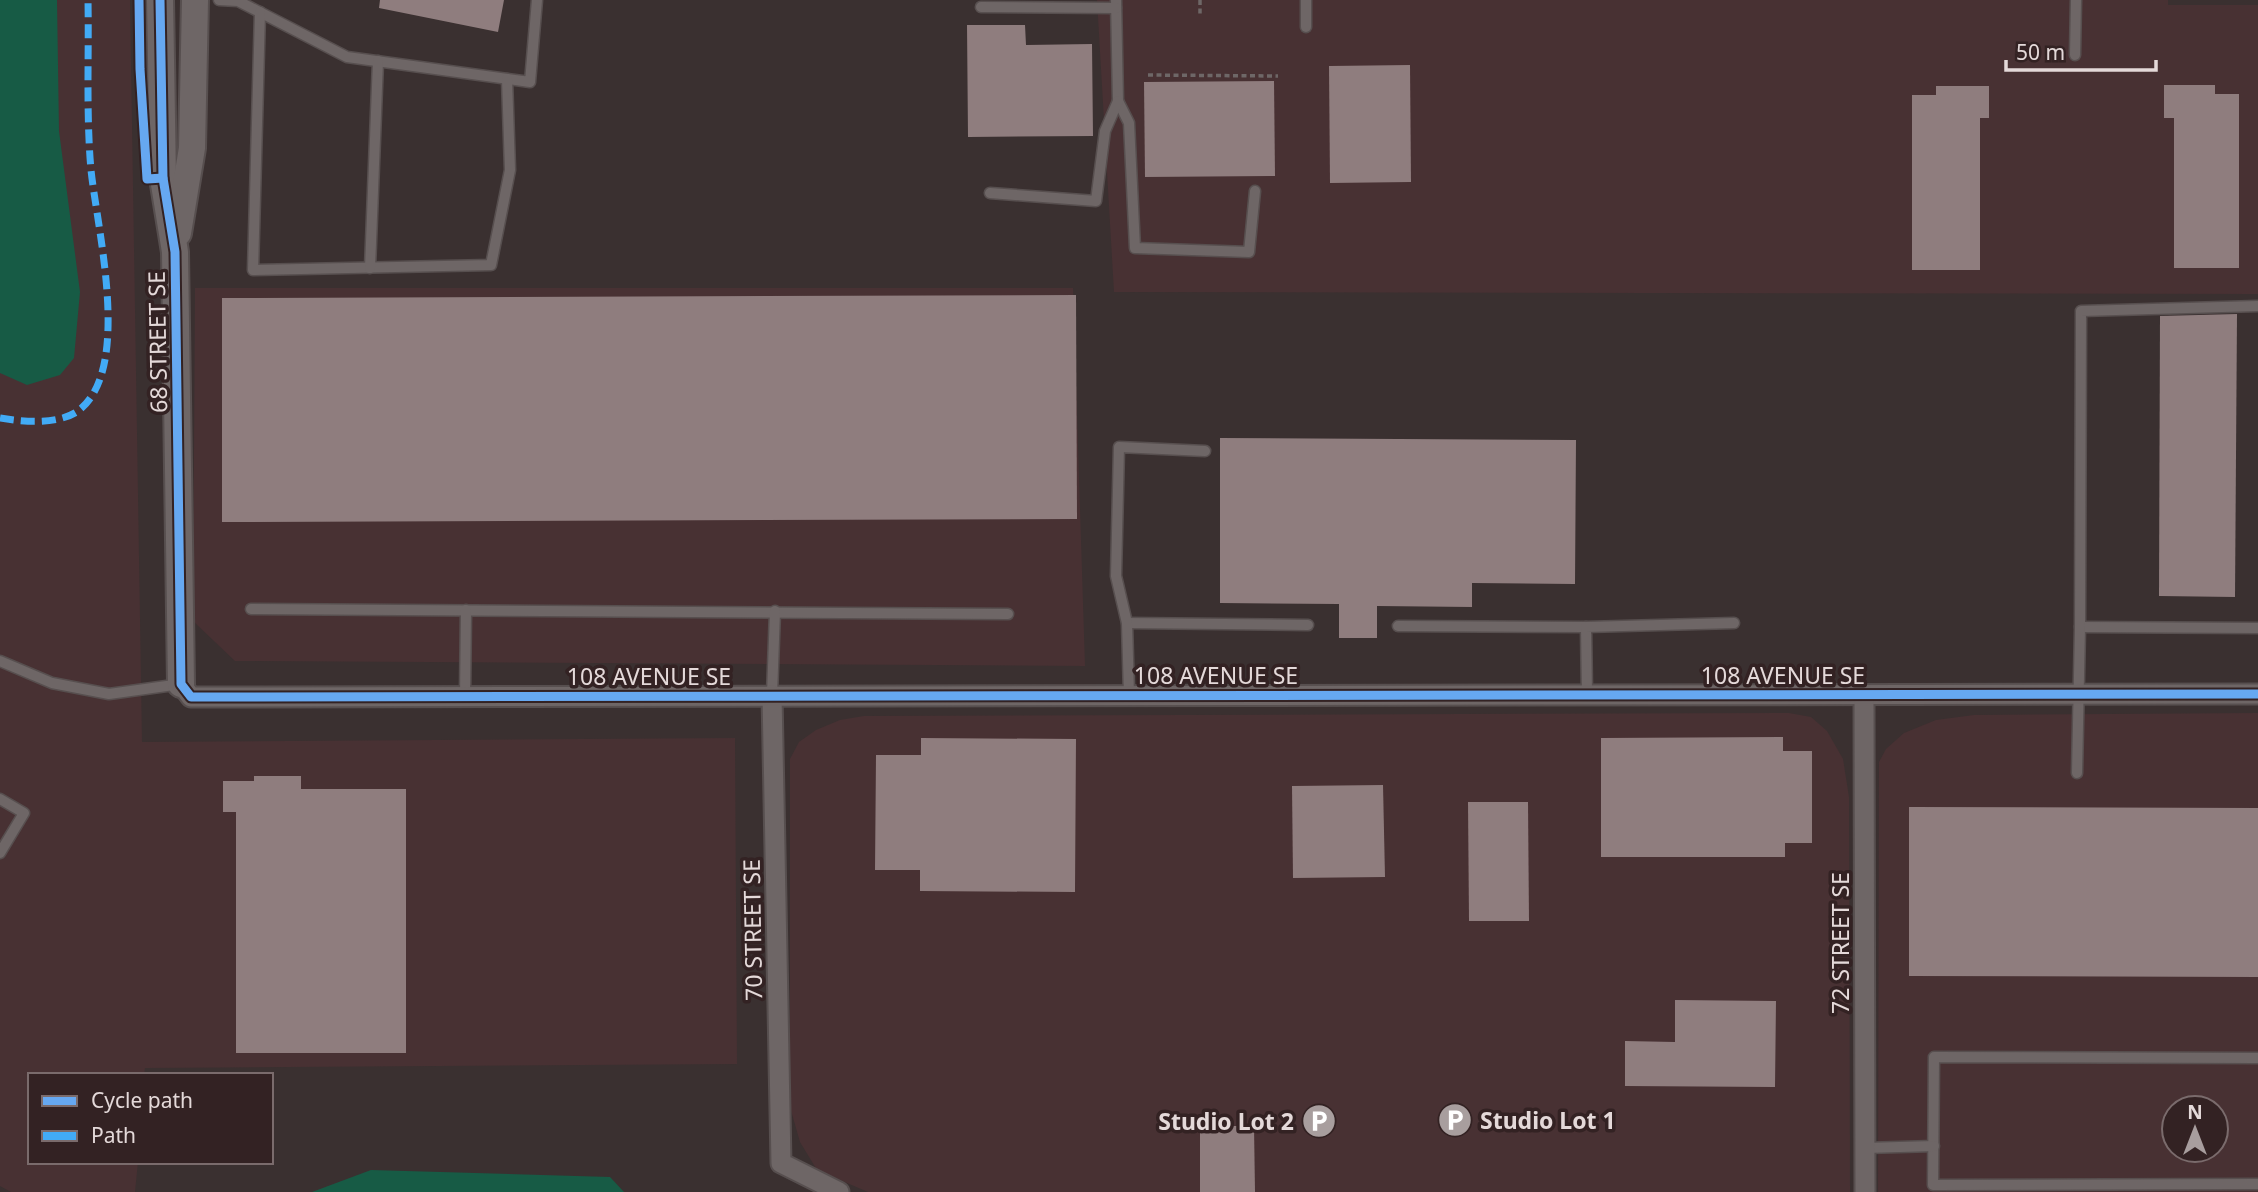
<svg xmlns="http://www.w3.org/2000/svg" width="2258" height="1192" font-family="'Noto Sans',sans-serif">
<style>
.built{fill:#483133;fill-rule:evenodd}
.water{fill:#175b45}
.building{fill:#8f7d7e}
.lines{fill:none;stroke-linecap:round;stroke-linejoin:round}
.lane-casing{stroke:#574f4f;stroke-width:13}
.street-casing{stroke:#574f4f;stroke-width:23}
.secondary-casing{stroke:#574f4f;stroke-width:30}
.path{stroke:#6e6767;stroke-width:3.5;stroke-dasharray:5 3.5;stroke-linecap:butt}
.lane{stroke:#6e6666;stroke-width:10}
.street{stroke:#6e6666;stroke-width:19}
.secondary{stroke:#6e6666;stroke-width:26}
.quiet{stroke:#42abf6;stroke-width:7;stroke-dasharray:14 7;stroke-linecap:butt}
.cycleway-casing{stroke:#332223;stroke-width:13}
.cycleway{stroke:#66a8f1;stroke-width:9}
.labels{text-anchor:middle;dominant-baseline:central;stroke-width:7;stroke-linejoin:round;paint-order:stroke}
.street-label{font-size:23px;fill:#e4d9d9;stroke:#332223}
.poi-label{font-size:23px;font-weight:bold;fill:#e4d9d9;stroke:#332223;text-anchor:start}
</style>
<rect width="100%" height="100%" fill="#3a3030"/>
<g class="built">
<path d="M0,0H130L142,742L735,738L737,1064L145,1068L144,1075H30V1162H138L135,1192H11L0,1186Z"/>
<path d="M1097,0H2168V5H2258V294L1114,292Z"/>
<path d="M195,288H1073L1085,666L235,661L193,621Z"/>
<path d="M1789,713L1811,717L1827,731L1843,759L1849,797L1850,1192H868L817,1170L800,1142L790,1107V759L799,742L816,730L840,720L864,716Z"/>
<path d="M2258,713V1192H1878L1879,762L1886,749L1904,733L1936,720L1974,715ZM2174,1108H2216V1150H2174Z"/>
</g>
<g class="water">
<path d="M0,0H57L59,131L80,292L74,358L60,375L27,385L0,373Z"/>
<path d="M371,1170L610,1177L624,1192H312Z"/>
</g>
<g class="building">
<path d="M380,0H504L498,32L379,8Z"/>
<path d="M967,25H1025L1026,45L1092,44L1093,136L968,137Z"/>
<path d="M1410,65L1411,182L1330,183L1329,66Z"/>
<path d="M1274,81L1275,176L1145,177L1144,82Z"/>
<path d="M2164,85H2215V94H2239V268H2174V118H2164Z"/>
<path d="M1936,86H1989V118H1980V270H1912V95H1936Z"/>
<path d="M1076,295L1077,519L222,522V298Z"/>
<path d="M2237,314L2235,597L2159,596L2160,316Z"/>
<path d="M1220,438L1576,440L1575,584L1472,583V607L1377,606V638H1339V604L1220,603Z"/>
<path d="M1783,737V751H1812V843H1785V857H1601V738Z"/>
<path d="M921,738L1076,739L1075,892L920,891V870H875L876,755H921Z"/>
<path d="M254,776H301V789H406V1053H236V812H223V781H254Z"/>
<path d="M1383,785L1385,877L1293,878L1292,786Z"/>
<path d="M1468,802H1528L1529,921H1469Z"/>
<path d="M1909,807L2258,808V977L1909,976Z"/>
<path d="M1675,1000L1776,1001L1775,1087L1625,1086V1041L1675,1042Z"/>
<path d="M1200,1126H1254L1255,1192H1200Z"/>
</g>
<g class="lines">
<g class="lane-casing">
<g id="lane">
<path d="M219,0L238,1L347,57L530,82L537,0"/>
<path d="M1116,0L1118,101L1129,123L1135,248L1249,252L1255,191"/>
<path d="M981,7L1116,8"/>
<path d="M260,12L253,270L491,265L510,170L507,79"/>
<path d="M1306,27V0"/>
<path d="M2075,55L2076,0"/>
<path d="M990,193L1096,201L1105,131L1118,101"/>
<path d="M370,268L378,61"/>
<path d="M251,609L1008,614"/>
<path d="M1127,623L1308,625"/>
<path d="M1398,626L1586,627"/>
<path d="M2080,627L2258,628"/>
<path d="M0,661L52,683L109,694L181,684"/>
<path d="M1587,694L1586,627L1734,623"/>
<path d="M772,695L775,611"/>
<path d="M1129,695L1127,623L1116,576L1119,447L1205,451"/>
<path d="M465,696L466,610"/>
<path d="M2077,773L2080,627L2081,311L2258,306"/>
<path d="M0,799L24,813L0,853"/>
<path d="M2258,1058L1934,1057L1933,1185L2258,1184"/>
<path d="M1865,1148L1934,1146"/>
</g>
</g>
<g class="street-casing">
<g id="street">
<path d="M181,684L191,697L2258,694"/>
<path d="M1864,694L1865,1192"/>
<path d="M772,695L781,1163L839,1192"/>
</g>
</g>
<g class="secondary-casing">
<g id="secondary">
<path d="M160,0L163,178L175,252L181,684"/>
<path d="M178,233L192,148L195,0"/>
</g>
</g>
<g class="path">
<path d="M1200,0V17"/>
<path d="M1148,75L1278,76"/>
</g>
<use href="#lane" class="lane"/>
<use href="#street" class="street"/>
<use href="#secondary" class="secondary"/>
<path class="quiet" d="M0,418C22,422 58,425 78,411C133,370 97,229 91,170C86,114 89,56 88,0"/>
<g class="cycleway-casing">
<g id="cycleway">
<path d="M139,0L140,69L147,179L163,178"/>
<path d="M160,0L163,178L175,252L181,684L191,697L2258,694"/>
</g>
</g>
<use href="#cycleway" class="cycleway"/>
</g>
<defs>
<g id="parking-disc" transform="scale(1.75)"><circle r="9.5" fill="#a89e9e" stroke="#332223"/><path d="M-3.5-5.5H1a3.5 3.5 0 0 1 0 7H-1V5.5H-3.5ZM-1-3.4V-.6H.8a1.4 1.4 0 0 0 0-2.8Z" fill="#fff"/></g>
</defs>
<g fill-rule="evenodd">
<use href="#parking-disc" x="1455" y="1120"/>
<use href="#parking-disc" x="1319" y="1121"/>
</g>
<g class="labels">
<g class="street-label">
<text transform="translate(157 342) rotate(-91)">68 STREET SE</text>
<text x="1216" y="675">108 AVENUE SE</text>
<text x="1783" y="675">108 AVENUE SE</text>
<text x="649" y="676">108 AVENUE SE</text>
<text transform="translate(752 930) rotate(-91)">70 STREET SE</text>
<text transform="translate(1840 943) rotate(-90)">72 STREET SE</text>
</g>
<g class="poi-label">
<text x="1480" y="1120">Studio Lot 1</text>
<text x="1294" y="1121" text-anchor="end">Studio Lot 2</text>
</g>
</g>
<rect x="28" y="1073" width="245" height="91" fill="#332223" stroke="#7a6b6c" stroke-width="2"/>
<rect x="42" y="1096" width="35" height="10" fill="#66a8f1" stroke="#7a6b6c" stroke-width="2"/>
<text x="91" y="1108" font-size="21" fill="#e4d9d9">Cycle path</text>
<rect x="42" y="1131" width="35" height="10" fill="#42abf6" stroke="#7a6b6c" stroke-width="2"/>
<text x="91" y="1143" font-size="21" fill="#e4d9d9">Path</text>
<g transform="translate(2195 1129)"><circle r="33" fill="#332223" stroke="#7a6b6c" stroke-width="2"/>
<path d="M0-5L12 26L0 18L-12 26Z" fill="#a89e9e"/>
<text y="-10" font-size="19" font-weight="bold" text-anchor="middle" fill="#e4d9d9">N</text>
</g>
<path d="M2006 60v10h150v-10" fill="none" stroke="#e4d9d9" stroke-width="3.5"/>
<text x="2016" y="60" font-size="21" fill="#e4d9d9" stroke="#332223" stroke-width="5" paint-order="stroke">50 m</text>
</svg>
